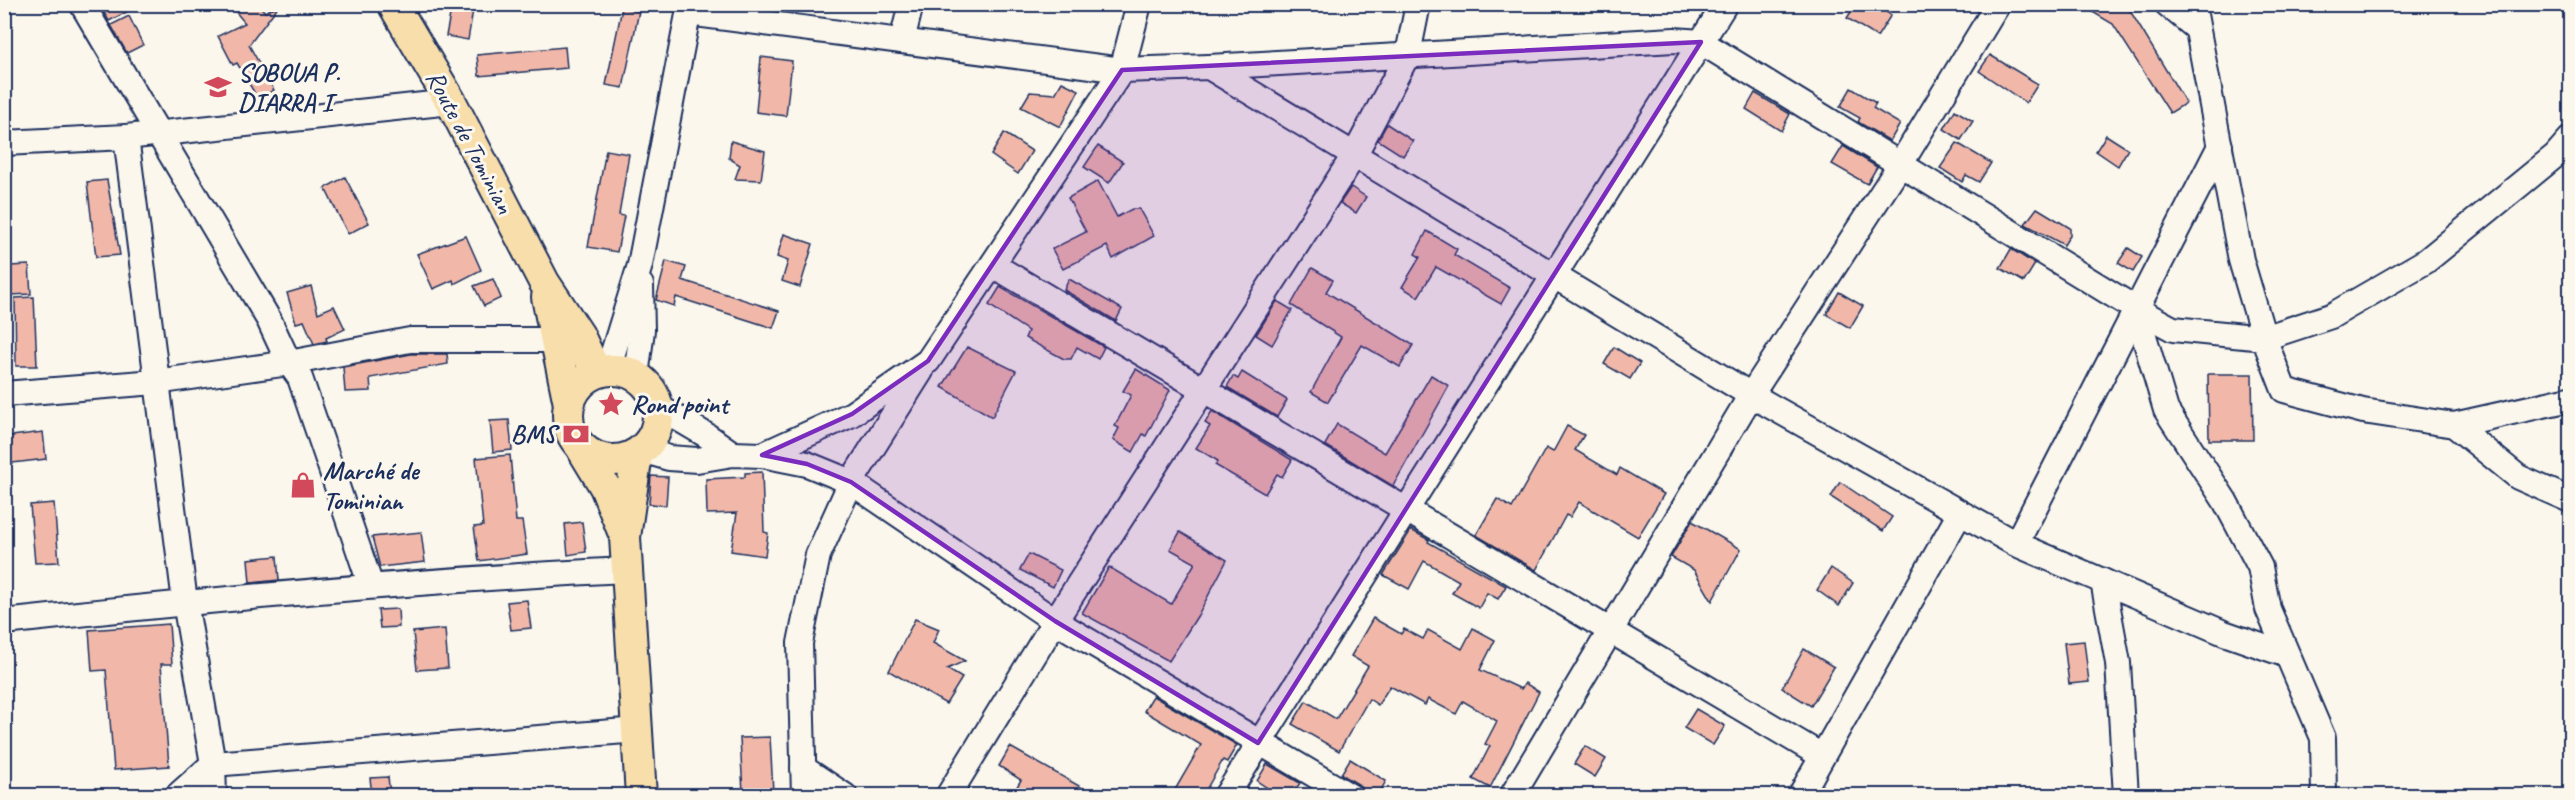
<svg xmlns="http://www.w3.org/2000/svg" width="2575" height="800" font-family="Caveat,sans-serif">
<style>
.building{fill:#f1b8a9;stroke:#1b2f5e;stroke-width:1.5}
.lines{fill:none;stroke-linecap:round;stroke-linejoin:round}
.minor-casing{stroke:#1b2f5e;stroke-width:28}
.major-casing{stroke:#1b2f5e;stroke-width:34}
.minor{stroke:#fbf7ec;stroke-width:24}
.major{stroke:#f8deab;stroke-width:30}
.marked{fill:#7b2cbf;fill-opacity:0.2;stroke:#7b2cbf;stroke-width:4.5;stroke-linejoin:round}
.labels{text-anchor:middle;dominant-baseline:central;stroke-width:6;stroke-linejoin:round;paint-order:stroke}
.poi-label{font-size:26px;font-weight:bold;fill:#1b2f5e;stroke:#fbf7ec;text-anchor:start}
.street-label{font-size:26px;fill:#1b2f5e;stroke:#fbf7ec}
</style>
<rect width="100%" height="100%" fill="#fbf7ec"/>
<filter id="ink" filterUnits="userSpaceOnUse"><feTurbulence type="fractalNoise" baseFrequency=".0167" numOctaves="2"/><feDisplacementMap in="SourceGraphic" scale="12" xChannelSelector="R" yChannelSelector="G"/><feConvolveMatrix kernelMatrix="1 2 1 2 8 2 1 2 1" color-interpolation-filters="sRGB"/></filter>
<g filter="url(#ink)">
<g class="building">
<path d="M99,4H142L109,21Z"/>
<path d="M229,4H258L265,12L279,5L249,45L274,90L258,99L237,63L233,65L218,36L245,23Z"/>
<path d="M452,4H474L468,40L446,36Z"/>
<path d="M1856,4H1874L1891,15L1877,37L1847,18Z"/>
<path d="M2079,4H2126L2186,103L2170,113L2113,24Z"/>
<path d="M622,8L639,11L623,88L606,85Z"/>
<path d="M129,16L143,45L127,53L111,25Z"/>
<path d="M565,47L567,68L479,76L477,55Z"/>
<path d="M1990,55L2038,84L2026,103L1979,71Z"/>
<path d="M761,57L792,61L786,116L756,112Z"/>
<path d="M1062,82L1079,90L1060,127L1021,107L1030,92L1055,94Z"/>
<path d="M1851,88L1876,103L1873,108L1900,124L1890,141L1858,122L1860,118L1840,107Z"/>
<path d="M1755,93L1790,114L1781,131L1746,109Z"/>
<path d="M1955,110L1973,121L1961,140L1944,129Z"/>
<path d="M1387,124L1413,141L1403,156L1378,140Z"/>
<path d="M1004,133L1032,151L1018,174L991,155Z"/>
<path d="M2106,135L2128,149L2118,166L2096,151Z"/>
<path d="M731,141L765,151L761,180L735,179L740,165L729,158Z"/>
<path d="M1957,143L1991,163L1979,182L1966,175L1962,182L1940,168Z"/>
<path d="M1098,146L1123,162L1109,183L1084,167Z"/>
<path d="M1843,146L1877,167L1867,184L1832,164Z"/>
<path d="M606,150L629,154L619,215L624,216L617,252L588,247Z"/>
<path d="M345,177L369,223L348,234L325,188Z"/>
<path d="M107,180L120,255L96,257L87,182Z"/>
<path d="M1098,181L1117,217L1132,209H1139L1154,236L1113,259L1107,246L1063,269L1052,249L1086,232L1068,198Z"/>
<path d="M1351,187L1366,197L1356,213L1340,203Z"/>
<path d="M2037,208L2070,228V235L2064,245L2025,224Z"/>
<path d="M1427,231L1457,249L1454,255L1510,288L1501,304L1436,267L1418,297L1402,287L1420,257L1415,254Z"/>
<path d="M784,234L813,244L800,287L782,281L788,261L777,257Z"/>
<path d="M466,236L481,270L454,284L453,280L433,289L417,254Z"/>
<path d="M2128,248L2142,257L2133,272L2118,263Z"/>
<path d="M2011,249L2035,264L2024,282L2000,268Z"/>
<path d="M666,261L686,267L682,280L779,311L773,328L676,297L674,306L656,300Z"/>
<path d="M29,265L31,294L10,295L9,266Z"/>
<path d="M1312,268L1333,280L1326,292L1413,345L1400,367L1362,345L1328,402L1311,392L1341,337L1291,305Z"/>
<path d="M493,279L501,298L484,306L474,286Z"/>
<path d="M1069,279L1122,309L1116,321L1064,290Z"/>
<path d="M311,286L318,313L334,306L345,329L326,338L327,341L314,344L304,321L296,323L287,293Z"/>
<path d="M1000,287L1104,347L1098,359L1077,347L1071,359H1064L1025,338L1028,331L989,305Z"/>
<path d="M1839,292L1863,306L1850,328L1826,314Z"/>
<path d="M34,297L37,366H16L15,298Z"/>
<path d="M1277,301L1292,310L1272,345L1256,335Z"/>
<path d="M967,347L1016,371L992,417L942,387Z"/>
<path d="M1614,347L1640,363L1630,379L1604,364Z"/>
<path d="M411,354H447L448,364L370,378L371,391L345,392L343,367Z"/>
<path d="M1136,369L1170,390L1146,436L1143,434L1133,452L1113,440L1119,428L1115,426L1131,395L1123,391Z"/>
<path d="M1242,372L1287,400L1277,417L1227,387L1233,376L1238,379Z"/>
<path d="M2208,374H2252L2253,440H2209Z"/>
<path d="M1431,375L1449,386L1393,486L1325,445L1337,424L1385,453Z"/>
<path d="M1212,411L1292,460L1282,477L1277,474L1265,494L1215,465L1218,461L1196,448L1210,426L1205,423Z"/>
<path d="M509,420L512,450L493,452L490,421Z"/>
<path d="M1567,426L1584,435L1575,450L1617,475L1620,468L1664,494L1638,537L1579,502L1570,517L1566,515L1536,570L1476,535L1497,499L1512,508L1546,448L1553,452Z"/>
<path d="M43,432L46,459L4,464V437Z"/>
<path d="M510,455L516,521H522L527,554L479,561L474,527L483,526L476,458Z"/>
<path d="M762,472L764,532L768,533L765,556L731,551L737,513L707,514L706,479L745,477V473Z"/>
<path d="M651,476L668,477L666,505L649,504Z"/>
<path d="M1840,482L1892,517L1883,531L1831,497Z"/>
<path d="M54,503L59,562L35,563L30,505Z"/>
<path d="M1692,521L1741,549L1712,601L1694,570L1671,557Z"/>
<path d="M582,522L586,552L568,555L565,524Z"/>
<path d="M1411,530L1429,540L1428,542L1506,586L1498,599L1487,593L1479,608L1452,593L1459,581L1424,561L1409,589L1383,575Z"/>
<path d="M421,532L425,562L380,567L372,537Z"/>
<path d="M1180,532L1227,560L1198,615L1169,661L1082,613L1109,567L1171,604L1195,563L1170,549Z"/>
<path d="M1029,554L1061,570L1053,587L1020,570Z"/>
<path d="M277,556L279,580L250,583L248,559Z"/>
<path d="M1831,568L1853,583L1839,606L1817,590Z"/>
<path d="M527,600L531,628L511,630L507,602Z"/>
<path d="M398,609L399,627L380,628L378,610Z"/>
<path d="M1373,618L1401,634L1404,629L1423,639L1428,630L1462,649L1473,628L1495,640L1480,670L1521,689L1525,683L1539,692L1490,788L1473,779L1490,746L1485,744L1497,721L1463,701L1456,714L1428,699L1425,705L1390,686L1378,705L1369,699L1339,751L1292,724L1306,701L1336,719L1368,666L1351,656Z"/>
<path d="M915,619L939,629L933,643L965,661L947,669L962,678L946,704L889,671Z"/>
<path d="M169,624L172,664H161L169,766L114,770L106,670L92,671L89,630Z"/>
<path d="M445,629L448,668L417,670L413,632Z"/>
<path d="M2084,641L2089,682L2069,684L2064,643Z"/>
<path d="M1804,649L1834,667L1811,706L1782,688Z"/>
<path d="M1153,696L1237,745L1227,762L1223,760L1203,795H1172L1201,745L1144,711Z"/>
<path d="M1696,709L1725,726L1713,745L1684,728Z"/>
<path d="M770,737L773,792L743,793L740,738Z"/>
<path d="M1585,746L1606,759L1595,777L1574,764Z"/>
<path d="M1010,747L1095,795H1012L1021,780L999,766Z"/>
<path d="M1350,759L1386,781L1378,795H1366L1358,784L1341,774Z"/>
<path d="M1267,764L1300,783L1292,795H1278L1257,781Z"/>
<path d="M388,777L390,795H372L370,778Z"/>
</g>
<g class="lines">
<g class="minor-casing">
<g id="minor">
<path d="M82,4L269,320L289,363L300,378L371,586"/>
<path d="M2167,4L2195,27"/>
<path d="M2193,4L2241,260L2264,338L2284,390L2363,411L2454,425L2570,399"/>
<path d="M688,13L1122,70L1209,67L1751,395L2016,544L2224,633L2287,655"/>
<path d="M902,41L911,4"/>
<path d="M1209,67L1674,40L1701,42L2136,309L2173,329L2264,338L2331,316L2426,261L2556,155L2570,139"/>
<path d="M126,137L185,602L213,764L214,796"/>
<path d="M4,143L126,137L451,102"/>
<path d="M993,265L1822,756"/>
<path d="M2136,309L2166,410L2225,501L2260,567L2268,609L2323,738L2324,796"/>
<path d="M608,369L640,265L690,4"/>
<path d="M636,376L642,330L641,285"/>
<path d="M4,394L156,382L289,363L410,340H556"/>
<path d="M657,406L706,435L733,454"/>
<path d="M2454,425L2518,477L2570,500"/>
<path d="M642,450L669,458L697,460L733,454L762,455L807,464L851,482L1055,621L1350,796"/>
<path d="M762,455L852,414L928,361L1122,70L1139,4"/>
<path d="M2016,544L2220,146"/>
<path d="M2103,581L2118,663L2126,796"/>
<path d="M4,622C212,599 419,580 627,570"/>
<path d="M803,768L845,796"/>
<path d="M177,796L213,764L638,730"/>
<path d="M804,796L800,643L818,555L851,482L921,371"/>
<path d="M948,796L1055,621L1355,154L1408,54L1418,4"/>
<path d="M1226,796L1725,4"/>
<path d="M1512,796L1751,395L1900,165L1998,4"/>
<path d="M1800,796L1960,513"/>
</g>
</g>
<g class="major-casing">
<g id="major">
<path d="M393,4L451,102L544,282L579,335L596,372"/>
<path d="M547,297L569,404"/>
<circle cx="613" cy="415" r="45"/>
<path d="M582,449L605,487L624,534"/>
<path d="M637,454L625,537L641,796"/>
</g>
</g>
<use href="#minor" class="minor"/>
<use href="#major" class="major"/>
</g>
</g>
<path class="marked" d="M1701,42L1258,743L1055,621L851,482L807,464L762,455L852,414L928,361L1122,70Z"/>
<defs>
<g id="school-bare" transform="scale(2.07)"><path d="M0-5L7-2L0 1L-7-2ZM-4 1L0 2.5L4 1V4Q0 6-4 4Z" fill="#d1495b" stroke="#fbf7ec" stroke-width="2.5" paint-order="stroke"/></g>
<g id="sight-bare" transform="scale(2.07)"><path d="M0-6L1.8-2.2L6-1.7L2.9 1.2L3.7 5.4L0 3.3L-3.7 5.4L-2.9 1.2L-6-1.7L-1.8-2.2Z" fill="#d1495b" stroke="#fbf7ec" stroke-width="2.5" paint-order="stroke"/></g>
<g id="bank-bare" transform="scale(2.07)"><path d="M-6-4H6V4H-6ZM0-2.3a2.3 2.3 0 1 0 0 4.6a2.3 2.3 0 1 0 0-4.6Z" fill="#d1495b" stroke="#fbf7ec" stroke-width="2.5" paint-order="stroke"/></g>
<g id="shop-bare" transform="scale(2.07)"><path d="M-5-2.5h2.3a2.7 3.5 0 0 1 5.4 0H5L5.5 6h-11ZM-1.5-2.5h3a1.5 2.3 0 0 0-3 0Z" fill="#d1495b" stroke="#fbf7ec" stroke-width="2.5" paint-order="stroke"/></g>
</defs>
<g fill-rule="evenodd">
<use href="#school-bare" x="218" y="87"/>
<use href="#sight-bare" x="611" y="404"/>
<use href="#bank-bare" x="576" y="434"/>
<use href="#shop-bare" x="303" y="485"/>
</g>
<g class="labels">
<g class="poi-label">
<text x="238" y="72">SOBOUA P.<tspan x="238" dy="30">DIARRA I</tspan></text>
<text x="631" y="404">Rond point</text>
<text x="556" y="434" text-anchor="end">BMS</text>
<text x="323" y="470">Marché de<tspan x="323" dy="30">Tominian</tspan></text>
</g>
<g class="street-label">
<text transform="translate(470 142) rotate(62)">Route de Tominian</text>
</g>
</g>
<rect width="2575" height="800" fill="none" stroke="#fbf7ec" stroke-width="24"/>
<rect x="12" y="12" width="2551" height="776" fill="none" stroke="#1b2f5e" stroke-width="2" filter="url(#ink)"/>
</svg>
